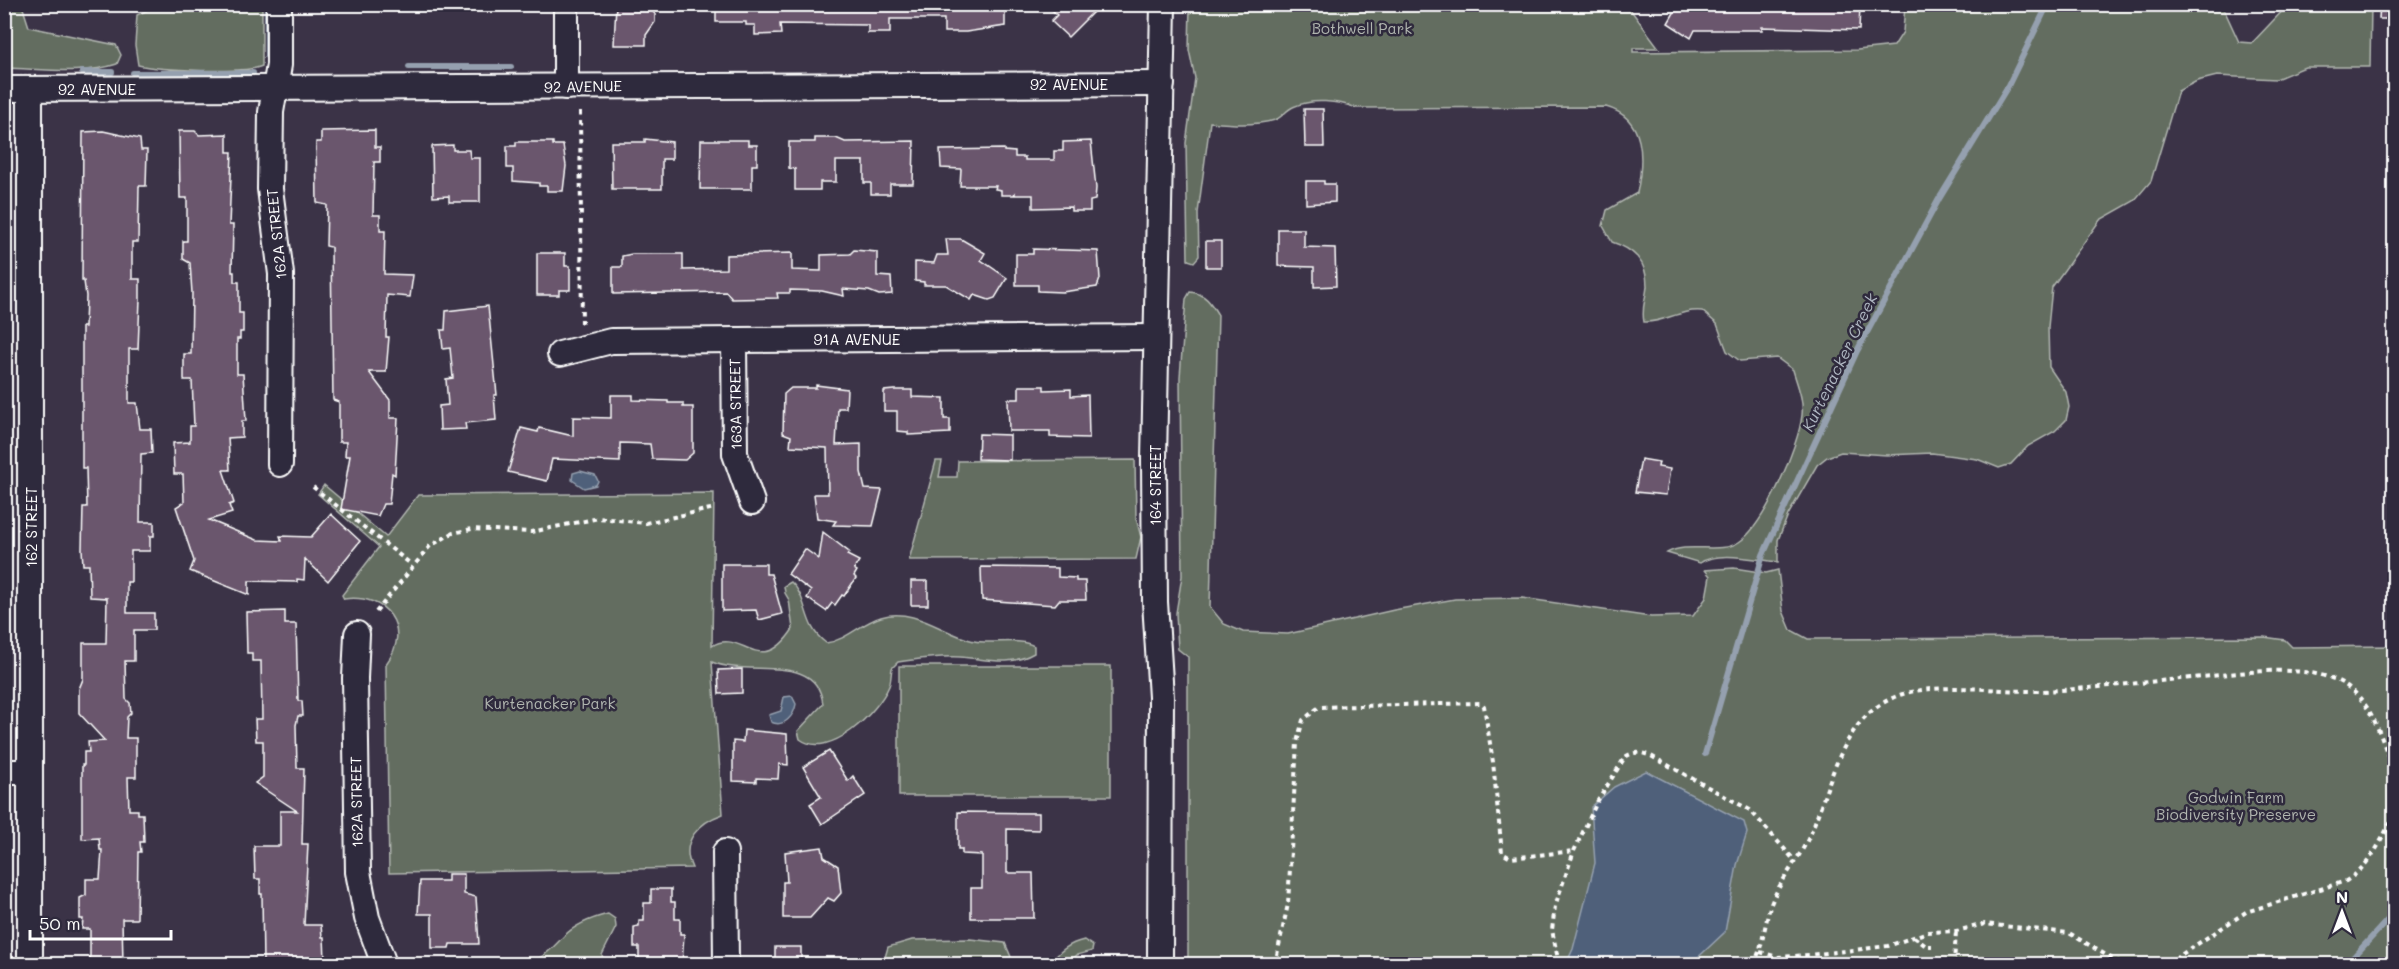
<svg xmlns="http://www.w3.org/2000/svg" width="2399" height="969" font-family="Mali,sans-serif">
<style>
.green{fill:#636d61;stroke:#b1b6b0;stroke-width:1.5}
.water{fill:#4f617a;stroke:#95a0af;stroke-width:1.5}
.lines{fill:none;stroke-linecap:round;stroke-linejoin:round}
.stream{stroke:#95a0af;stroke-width:6}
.building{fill:#6a566d;stroke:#fff;stroke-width:1.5}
.minor-casing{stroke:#fff;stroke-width:28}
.path{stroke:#fff;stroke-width:4;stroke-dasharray:4.5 4.5;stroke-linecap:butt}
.minor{stroke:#2f2a3d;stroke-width:24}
.labels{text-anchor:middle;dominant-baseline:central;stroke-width:5;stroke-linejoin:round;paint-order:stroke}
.park-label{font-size:15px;fill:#b1b6b0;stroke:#2f2a3d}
.street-label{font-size:15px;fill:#fff;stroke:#2f2a3d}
.water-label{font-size:16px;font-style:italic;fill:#b0b8c3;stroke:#2f2a3d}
</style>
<rect width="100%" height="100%" fill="#3b3347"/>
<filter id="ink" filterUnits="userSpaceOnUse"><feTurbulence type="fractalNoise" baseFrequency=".0167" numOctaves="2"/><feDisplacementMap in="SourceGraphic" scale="12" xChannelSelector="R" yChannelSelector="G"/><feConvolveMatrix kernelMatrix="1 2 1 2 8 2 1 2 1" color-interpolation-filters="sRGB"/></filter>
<g filter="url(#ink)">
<g class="green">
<path d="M4,5H22L29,27L116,45L121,55L117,64C84,75 42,69 7,68L4,67Z"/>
<path d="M158,5H262V66C245,74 159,70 138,65L135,45L137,15Z"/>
<path d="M1905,5H2222L2239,42L2252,43L2288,5H2371L2370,67H2305L2276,79L2217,76L2197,81L2178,91L2151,181L2134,201L2100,220L2052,287L2048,327L2049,367L2066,392L2069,407L2066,420L2055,431L2028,446L2011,464L1999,468L1977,459L1932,453L1887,455L1841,452L1827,457L1817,465L1788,515L1778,540V562C1756,560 1718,550 1700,563L1667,553C1688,541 1720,555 1739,542C1765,525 1799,445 1802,415C1804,400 1797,384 1793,370L1777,358L1740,361L1727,351L1717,324L1702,311C1679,309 1665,323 1644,322C1641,308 1646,299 1647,286C1647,261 1633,249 1612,242L1603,226L1607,210L1637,193C1644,159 1646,118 1606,107L1357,108C1338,101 1312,98 1293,107C1286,110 1283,117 1275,120C1253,126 1231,124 1210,122L1198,213L1199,256L1194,262L1188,260L1186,143L1195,78L1189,50L1190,5H1627L1659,48H1633V52L1857,50L1894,46L1903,32Z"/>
<path d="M1190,292C1205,293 1211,303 1218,315L1210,607L1224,624L1243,632L1288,634L1394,610L1455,599L1522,598L1651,617L1693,616L1706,598L1710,576L1705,570L1734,568L1766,573L1778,570L1783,611L1791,630L1808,639L2264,637L2285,640L2292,647L2394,646V964H1188V657L1178,649L1176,613L1182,576L1180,377L1186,299Z"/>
<path d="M1135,460L1136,518L1141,537L1136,559L909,560L936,461H942L939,477H957L958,461Z"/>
<path d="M324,485L386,537L418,495L714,493L712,646C741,627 760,680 793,629L789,600L785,593L784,586L791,582C809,598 802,626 826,643C847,640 861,623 881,617C915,607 943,634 974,641C993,645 1018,637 1034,646V653C1010,667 987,659 960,657C939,656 918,659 898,662L892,668C891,674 891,681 889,686C878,712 829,761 800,739L798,731L823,704C817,651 749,678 712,662L723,814C700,822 679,841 692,868L389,873L386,664C413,628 386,593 344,599L342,595L379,547L318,494Z"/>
<rect x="899" y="666" width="212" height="130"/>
<path d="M608,914L615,919L616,927L602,955L605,964H537L538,959C550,952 555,945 564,936C576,924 592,918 608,914Z"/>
<path d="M912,940L970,939L1005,943L1014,964H883L888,947Z"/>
<path d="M1084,940L1093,946L1092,951L1077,955L1068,964H1051C1057,952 1070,943 1084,940Z"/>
</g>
<g class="water">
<path d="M580,471L595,475L598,481L596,485L584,488L572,480L573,473Z"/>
<path d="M792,696L796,704C794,716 784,728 771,722L769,715L781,711L784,697Z"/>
<path d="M1646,771L1744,822L1747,833L1737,865L1725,932L1691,964H1566L1573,949L1595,863L1591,807L1614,787Z"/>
</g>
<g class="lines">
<g class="stream">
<path d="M267,56V4"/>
<path d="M409,67H511"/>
<path d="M82,72H112"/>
<path d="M133,73H253"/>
<path d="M1705,754L1763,555L1857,351L1939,199L2008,86L2048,4"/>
<path d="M2347,964L2394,913"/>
</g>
</g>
<g class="building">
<path d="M616,4H646L655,14V22L646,35V45H614Z"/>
<path d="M1005,4V26L966,32H944V19H890V33H868V25L780,24L781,34L755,35V25H746V22H716V5L722,4Z"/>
<path d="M1046,4H1101L1068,37L1051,21L1057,15Z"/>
<path d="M1679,4H1860L1859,30L1762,27V30H1695L1691,38L1668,23Z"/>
<path d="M2380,4H2394V19H2379Z"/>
<path d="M1304,109H1323L1324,147H1305Z"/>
<path d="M375,130V147H380V162H374L373,215H380V231H385L384,274L413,275L410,297L387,295L386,337H389L386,372H369L390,400V418H398L395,475L392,473L389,504H383L378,516L341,509L350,456H345L346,442H339V402L333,400L331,247L326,246L327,205L317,203L316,142H321V131Z"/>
<path d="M103,131L140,139L141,150H147L146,186H139L138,242H132V279H140V299L138,349H129V403H137L140,429H151L152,453L141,454L140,522H154V536H150V551H131V582H127V613H154V630H134V661H125L126,699L130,703L131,713L127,717L126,738H136V777H128L129,810H138V814H143L144,842H140L141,852H138L137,919H122L123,964H90V929H82L83,919H80V898L86,895V879H100L102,850H100L99,838L82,839V765H84V752H89L88,742L105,741L79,713V689L83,679V643H106L107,598L90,597L89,565H83L82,549L83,507H87L86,468H82V327H85L86,296L84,281H82L83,132Z"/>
<path d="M179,131H195L199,135L227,134V152H232L229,225H233L232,272H234V282H239V313H243V332H240V339H237V374H243L246,421H242V437L228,438L230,470H223L234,503L229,505L232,513L209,520L257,540L282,541L280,536L311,537L331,514L360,541L328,581L305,559L304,580L297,579V582L249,581V595L190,571L194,561L176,507L184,502L183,474H174L173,443L190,442V426H194L192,380H184V354H191L192,293L190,263L183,259V241H187V198H180Z"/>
<path d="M815,138H836L845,142L914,141L913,184H890V194H871V183H864V161H836V182H820V190H795V169L789,168V142H815Z"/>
<path d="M645,139L672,142V159H662V189H612L611,142H645Z"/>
<path d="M701,140H748V145H757V165H752V189H700Z"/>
<path d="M1091,141L1096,188L1095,200L1090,201V211H1071V207L1033,208V195H1015V192L1014,195H1001V190L995,189L996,186H960L961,169L941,168L940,150L1004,149V151L1015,152V157H1025V160H1054V151H1063V142Z"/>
<path d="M516,142H553V145H563L566,166L563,191H547V186H539V183L513,181V168H507V146H516Z"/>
<path d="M453,145V150H469L470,158H480V202H449V196L433,197L432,146Z"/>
<path d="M1306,181H1324V184H1335V202L1306,204Z"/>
<path d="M1278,229H1304V247L1335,248L1336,286L1314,287V267L1278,266Z"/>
<path d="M946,239H961L985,253L981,260L1007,278L995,298L989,300L974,295L971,300L946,285H924V282L915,281V262L934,263L937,255H948Z"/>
<rect x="1206" y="241" width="15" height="26"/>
<path d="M1033,249L1098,251L1100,279L1097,287L1062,292L1038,291V285H1016V254H1033Z"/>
<path d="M854,250L877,252V276L891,277L892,294L879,295L869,291L843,289L844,296L822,291L790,290V293H777L778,298L732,299L726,292L613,294V267H622V256L632,254H683V270L726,269V255L792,253V270L821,271V255L850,254Z"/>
<path d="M537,253H565V266H570V290H559V295H537Z"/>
<path d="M488,306L497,395H494L496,420L465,423L466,429L440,430L439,406L448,405L446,379L453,378L450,348L443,349L441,330H445L446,311Z"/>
<path d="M816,385L847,389L846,408H838L836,445L861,444V472L865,489L882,490L873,526L833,525L836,521L817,518L814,494H828L827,448L790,446L791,436L783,433L784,394L791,388H816Z"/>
<path d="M1019,386H1044V390L1071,389V396L1088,395L1089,438L1050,437V431H1009L1008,399H1019Z"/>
<path d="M894,390H912V397L944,398V419H950V433L908,435V432L897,431V411H884V391Z"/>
<path d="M611,395H633V400L668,401V403H683V407H693V453L685,460L652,459L650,444L620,443V462L552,459L547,481L508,472L521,428L538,432L539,428L573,436V417L611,418Z"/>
<path d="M979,434L1010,435V460L978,459Z"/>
<path d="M1641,459L1659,462L1658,467L1670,469L1666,495L1635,492Z"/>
<path d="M823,532L849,552L847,555L859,561L854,569L857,571L854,576L856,578L844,596L842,595L835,605L832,603L826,611L807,598L811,591L788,574L805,549L819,559Z"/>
<path d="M722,564H766V574H771L782,614L759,620L756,610L722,611Z"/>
<path d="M981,567L1058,568V577L1076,578V581H1085L1086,600H1059L1055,605L982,600Z"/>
<rect x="911" y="581" width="17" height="24"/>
<path d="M285,611V624H296L298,701H302L303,716H298L296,725L297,768H304L302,844H308L304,925H321L322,937H324L325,960H311V964H263L262,894H260V879H255L254,846H280V811H297L255,783L263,777V741H256L255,719H262L261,661H252V653H247L246,612Z"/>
<path d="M742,669V693L719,694L718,670Z"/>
<path d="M744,730L787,734L788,765L779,764L778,779L756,778V782L733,781V741L743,742Z"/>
<path d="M829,751L848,781L853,776L865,795L822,824L810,804L821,797L803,767Z"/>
<path d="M958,812L1039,813V830L1007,829V873H1033L1034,918H971V888H982V855L962,854V849H958Z"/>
<path d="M822,847L824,857L838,866L841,893L834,901L828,898L810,918H783V882H787L785,852Z"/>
<path d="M448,874H464V894L476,897L479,944H450L449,948H432V914H418L420,881H448Z"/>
<path d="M651,889H671V902H675V919H680V934H684L682,964H661V960H639V947H634V927L639,926V921H644V903H651Z"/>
<rect x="775" y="947" width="26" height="17"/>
</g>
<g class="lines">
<g class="minor-casing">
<g id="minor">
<path d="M279,4V65L271,112L270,189L281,274L280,464"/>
<path d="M566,4V87"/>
<path d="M4,89L1162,84"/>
<path d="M734,340L735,454L752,502"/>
<path d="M560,354L611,341L1156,337"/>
<path d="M357,634L355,678L358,872L367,918L384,964"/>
<path d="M4,772H30"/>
<path d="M725,852L726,964"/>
<path d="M30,964V89"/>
<path d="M1160,964L1161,697L1155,602L1154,460L1163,4"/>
</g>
</g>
<g class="path">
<path d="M580,112L582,328"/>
<path d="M313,487L412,565"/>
<path d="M376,612L430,546L453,533L472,529L531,532L599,518L646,523L715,508"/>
<path d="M1914,937L1926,946H1932"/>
<path d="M1760,952L1778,957L1809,955L1888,946L1928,932L1956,931L1985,924L2069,933L2121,964"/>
<path d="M1275,964L1288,904L1297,742L1303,720L1319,707L1481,703L1484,706L1493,762L1502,853L1511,858L1574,851"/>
<path d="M1559,964L1552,930L1555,906L1574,851L1597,802L1625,757C1635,751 1640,752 1651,756L1750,810L1795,861"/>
<path d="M1753,964C1762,953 1765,921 1771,904C1780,881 1796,863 1807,841C1826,801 1833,752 1864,718C1878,704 1896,694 1915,691C1957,684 2001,692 2042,691C2092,689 2142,682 2192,678C2234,674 2301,662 2340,682C2373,699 2382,741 2394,773"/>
<path d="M1954,964L1956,931"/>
<path d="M2167,964L2246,912L2346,881C2371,865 2381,841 2394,814"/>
</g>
<use href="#minor" class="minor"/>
</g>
</g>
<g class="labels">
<g class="park-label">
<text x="1362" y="28">Bothwell Park</text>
<text x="550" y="703">Kurtenacker Park</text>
<text x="2236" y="797">Godwin Farm<tspan x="2236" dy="17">Biodiversity Preserve</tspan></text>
</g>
<g class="street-label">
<text x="1069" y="84">92 AVENUE</text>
<text transform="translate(583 86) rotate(-1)">92 AVENUE</text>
<text x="97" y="89">92 AVENUE</text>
<text transform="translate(276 234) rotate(-96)">162A STREET</text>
<text x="857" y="339">91A AVENUE</text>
<text transform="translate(735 404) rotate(-91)">163A STREET</text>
<text transform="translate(1155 485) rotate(-90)">164 STREET</text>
<text transform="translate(31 527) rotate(-90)">162 STREET</text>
<text transform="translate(356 802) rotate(-91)">162A STREET</text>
</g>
<g class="water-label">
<text transform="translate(1839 362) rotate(-64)">Kurtenacker Creek</text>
</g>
</g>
<rect width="2399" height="969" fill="none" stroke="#2f2a3d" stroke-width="24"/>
<rect x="12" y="12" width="2375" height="945" fill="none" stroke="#fff" stroke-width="2" filter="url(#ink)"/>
<g transform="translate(2342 912)" stroke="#2f2a3d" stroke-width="4.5" paint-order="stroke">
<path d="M0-4.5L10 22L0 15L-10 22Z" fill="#ffffff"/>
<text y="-9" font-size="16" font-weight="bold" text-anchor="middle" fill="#ffffff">N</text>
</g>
<path d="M30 930v9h141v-9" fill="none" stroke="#ffffff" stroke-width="3"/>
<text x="39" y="930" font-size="18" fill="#ffffff" stroke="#2f2a3d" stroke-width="4.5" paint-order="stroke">50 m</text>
</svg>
